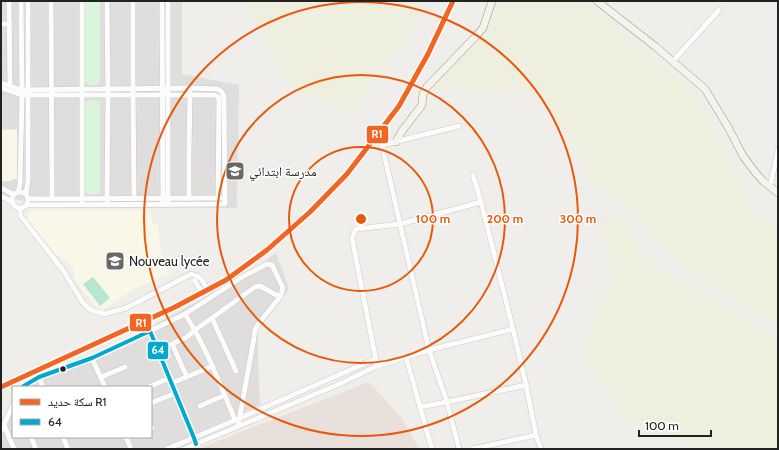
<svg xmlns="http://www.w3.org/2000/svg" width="779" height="450" font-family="Cabin,'Noto Naskh Arabic',sans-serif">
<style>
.residential{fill:#dfdedc}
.education{fill:#f8f7e8}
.military{fill:#eae0db}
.farmland{fill:#efefdf}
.park{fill:#daf5da}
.pitch{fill:#b7e6d2}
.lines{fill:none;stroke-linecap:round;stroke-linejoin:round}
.street-casing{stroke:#c9c8c7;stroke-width:6}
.secondary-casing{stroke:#999a82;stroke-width:8}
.street{stroke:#fdfcfc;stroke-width:5}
.secondary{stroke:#f4f4ed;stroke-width:7}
.rail{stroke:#ccc;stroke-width:1.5;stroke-dasharray:8 8;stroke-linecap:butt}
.street-bridge-casing{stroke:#c9c8c7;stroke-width:6;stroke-linecap:butt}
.street-bridge{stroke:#fdfcfc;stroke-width:5}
.bus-1-casing{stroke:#fff;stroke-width:7}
.bus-1{stroke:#00a9ce;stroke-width:4}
.rail-1-casing{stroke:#fff;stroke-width:8}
.rail-1{stroke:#f26522;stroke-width:5}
.ring{fill:none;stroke:#e8590c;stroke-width:2}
.bus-dot{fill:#222;stroke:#fff;stroke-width:1.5}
.labels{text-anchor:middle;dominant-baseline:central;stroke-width:3;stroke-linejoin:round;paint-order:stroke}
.poi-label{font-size:13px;fill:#222;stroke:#fff;text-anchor:start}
.centre{fill:#e8590c;stroke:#fff;stroke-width:2}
.ring-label{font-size:12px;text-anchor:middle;font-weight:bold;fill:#e8590c;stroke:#fff;stroke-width:3;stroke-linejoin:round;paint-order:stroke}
.line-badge{stroke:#fff;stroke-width:1.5}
.badge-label{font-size:11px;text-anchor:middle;font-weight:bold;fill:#fff}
</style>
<rect width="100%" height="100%" fill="#f0eeeb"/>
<g class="residential">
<path d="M1,1H182V74L239,85L237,208L46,207L1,195Z"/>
<path d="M276,253L289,289L258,329V357L260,405L164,449H1V436L13,408V437H151V387H23L39,377L117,345L244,276Z"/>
</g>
<g class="education">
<path d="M17,129V179H12L11,181H1V130Z"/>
<path d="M37,210H150L153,224L157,223L162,255L169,275L134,289L100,312L74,279L73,267L53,252L26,220L29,212Z"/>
</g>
<path class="military" d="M369,382L402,418L414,440L420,449H197Z"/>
<g class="farmland">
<path d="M246,1H427L426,8L352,114L293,89Z"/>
<path d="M500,1H585L696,92L755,212L778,227V326L733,297L680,267L635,214L585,174L583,159L543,101L532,93L453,89L429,91L484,36Z"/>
<path d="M616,215L651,262L700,292L778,338V449H702L625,417L609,389L585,361L593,318L612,283L609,253L601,224Z"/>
</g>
<g class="park">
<path d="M84,1H100V80L98,84C92,87 86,86 84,79Z"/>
<path d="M88,100L98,101L100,103V190L98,194C93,196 86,196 85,189L84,104Z"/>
</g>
<path class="pitch" d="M93,277L110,298L100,306L83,284Z"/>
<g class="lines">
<g class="street-casing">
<g id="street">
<path d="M9,1L10,86"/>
<path d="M51,1L52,198"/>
<path d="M107,1L108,95L107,199V205"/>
<path d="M133,1V89L134,199"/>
<path d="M162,1L163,205"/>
<path d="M168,1V204"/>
<path d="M1,24H10"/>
<path d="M673,61L719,10"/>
<path d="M1,83L22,90L190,88L217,89C222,91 223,93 224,98L225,204L26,205"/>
<path d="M1,88L22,95H214L217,96L219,98L218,198"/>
<path d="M459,126L382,145L400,224L481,202L513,329"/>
<path d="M473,175L481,202"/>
<path d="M770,187L778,150"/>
<path d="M1,188L11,193L14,194"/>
<circle cx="20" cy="200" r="8"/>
<path d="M18,192L20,184L22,95L21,1"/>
<path d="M26,194L28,180V1"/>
<path d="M1,196L13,203"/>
<path d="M28,198L35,199L222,198"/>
<path d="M189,198V150L190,91"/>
<path d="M82,204V1"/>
<path d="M20,208V215L63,270L83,303L91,310L104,314L126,308L191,274L197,276L202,280"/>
<path d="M185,314L244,276L267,264L272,265L283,288L280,297L259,323L255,330L254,338L249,366L238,426"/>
<path d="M212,318L236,371"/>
<path d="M513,329L526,385L447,402L429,350Z"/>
<path d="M150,331L185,314C206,347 220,384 235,420"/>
<path d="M406,357L432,449"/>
<path d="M92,358L105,387"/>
<path d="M39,377L43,387"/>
<path d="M101,377L125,367"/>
<path d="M187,377L172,344L187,337L195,330L212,318L255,287L260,286L280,297"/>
<path d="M172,383L213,366"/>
<path d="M526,385L536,435L541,449"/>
<path d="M22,387L39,377L92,358L150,331L194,438L196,444"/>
<path d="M149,387L169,378"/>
<path d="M151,403L176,393"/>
<path d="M200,406L225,395"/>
<path d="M419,407L447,402L459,449"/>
<path d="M4,425L14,449"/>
<path d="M151,428H152"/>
<path d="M1,431L13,405"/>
<path d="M31,437L36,449"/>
<path d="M63,437L68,449"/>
<path d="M126,437L131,449"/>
<path d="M167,449L231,422L375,359"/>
<path d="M184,449L337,385L377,366L429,350L400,224L356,229L352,238L377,366"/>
<path d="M472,449L536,435"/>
</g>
</g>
<g class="secondary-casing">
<g id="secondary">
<path d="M597,1L656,47L705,89L728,127L743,156L755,172L763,181L778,193"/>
<path d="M396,142L402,131L422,105L423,94L427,87L476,36L483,28L492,1"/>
</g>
</g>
<use href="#street" class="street"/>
<use href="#secondary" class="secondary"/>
<path class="rail" d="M1,387L175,307L226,280L267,250L310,212L347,174L399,106L428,54L453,1"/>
<g class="street-bridge-casing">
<g id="street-bridge">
<path d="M202,280L208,290"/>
<path d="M195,281L202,293"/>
</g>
</g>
<use href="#street-bridge" class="street-bridge"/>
<g class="bus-1-casing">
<path id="bus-1" d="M22,387L39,377L92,358L150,331L194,438L196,444"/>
</g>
<use href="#bus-1" class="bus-1"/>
<g class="rail-1-casing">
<path id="rail-1" d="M1,387L175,307L226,280L267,250L310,212L347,174L399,106L428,54L453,1"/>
</g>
<use href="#rail-1" class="rail-1"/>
</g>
<g class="ring">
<circle cx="361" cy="219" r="72"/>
<circle cx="361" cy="219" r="144"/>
<circle cx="361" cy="219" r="217"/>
</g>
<defs>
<g id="school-square" transform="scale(1)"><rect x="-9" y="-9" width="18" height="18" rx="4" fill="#6a6968" stroke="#fff"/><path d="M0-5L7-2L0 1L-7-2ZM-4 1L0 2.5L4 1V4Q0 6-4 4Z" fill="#fff"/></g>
</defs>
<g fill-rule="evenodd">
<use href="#school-square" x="235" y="171"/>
<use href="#school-square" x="115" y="261"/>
</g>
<circle class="bus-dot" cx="63" cy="369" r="3.5"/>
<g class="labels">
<g class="poi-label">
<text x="249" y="171">مدرسة ابتدائي</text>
<text x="129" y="261">Nouveau lycée</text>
</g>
</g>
<circle cx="361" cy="219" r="6" class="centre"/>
<g class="ring-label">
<text x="433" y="223">100 m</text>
<text x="505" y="223">200 m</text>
<text x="578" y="223">300 m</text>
</g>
<g class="line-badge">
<rect x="366" y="125" width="23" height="19" rx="4" fill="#f26522"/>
<rect x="129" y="313" width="23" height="19" rx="4" fill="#f26522"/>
<rect x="147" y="341" width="22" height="19" rx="4" fill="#00a9ce"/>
</g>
<g class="badge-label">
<text x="377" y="138">R1</text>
<text x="141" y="327">R1</text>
<text x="158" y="354">64</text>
</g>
<rect width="779" height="450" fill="none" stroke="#222222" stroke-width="4"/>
<rect x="12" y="386" width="140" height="52" fill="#ffffff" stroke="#a7a7a7"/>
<rect x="20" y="399" width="20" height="6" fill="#f26522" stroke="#a7a7a7"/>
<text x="48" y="406" font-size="12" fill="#222222">سكة حديد R1</text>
<rect x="20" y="419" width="20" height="6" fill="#00a9ce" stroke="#a7a7a7"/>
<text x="48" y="426" font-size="12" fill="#222222">64</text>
<path d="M639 430v6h72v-6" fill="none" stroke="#222222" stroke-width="2"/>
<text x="645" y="430" font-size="12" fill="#222222" stroke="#ffffff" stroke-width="3" paint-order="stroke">100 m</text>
</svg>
